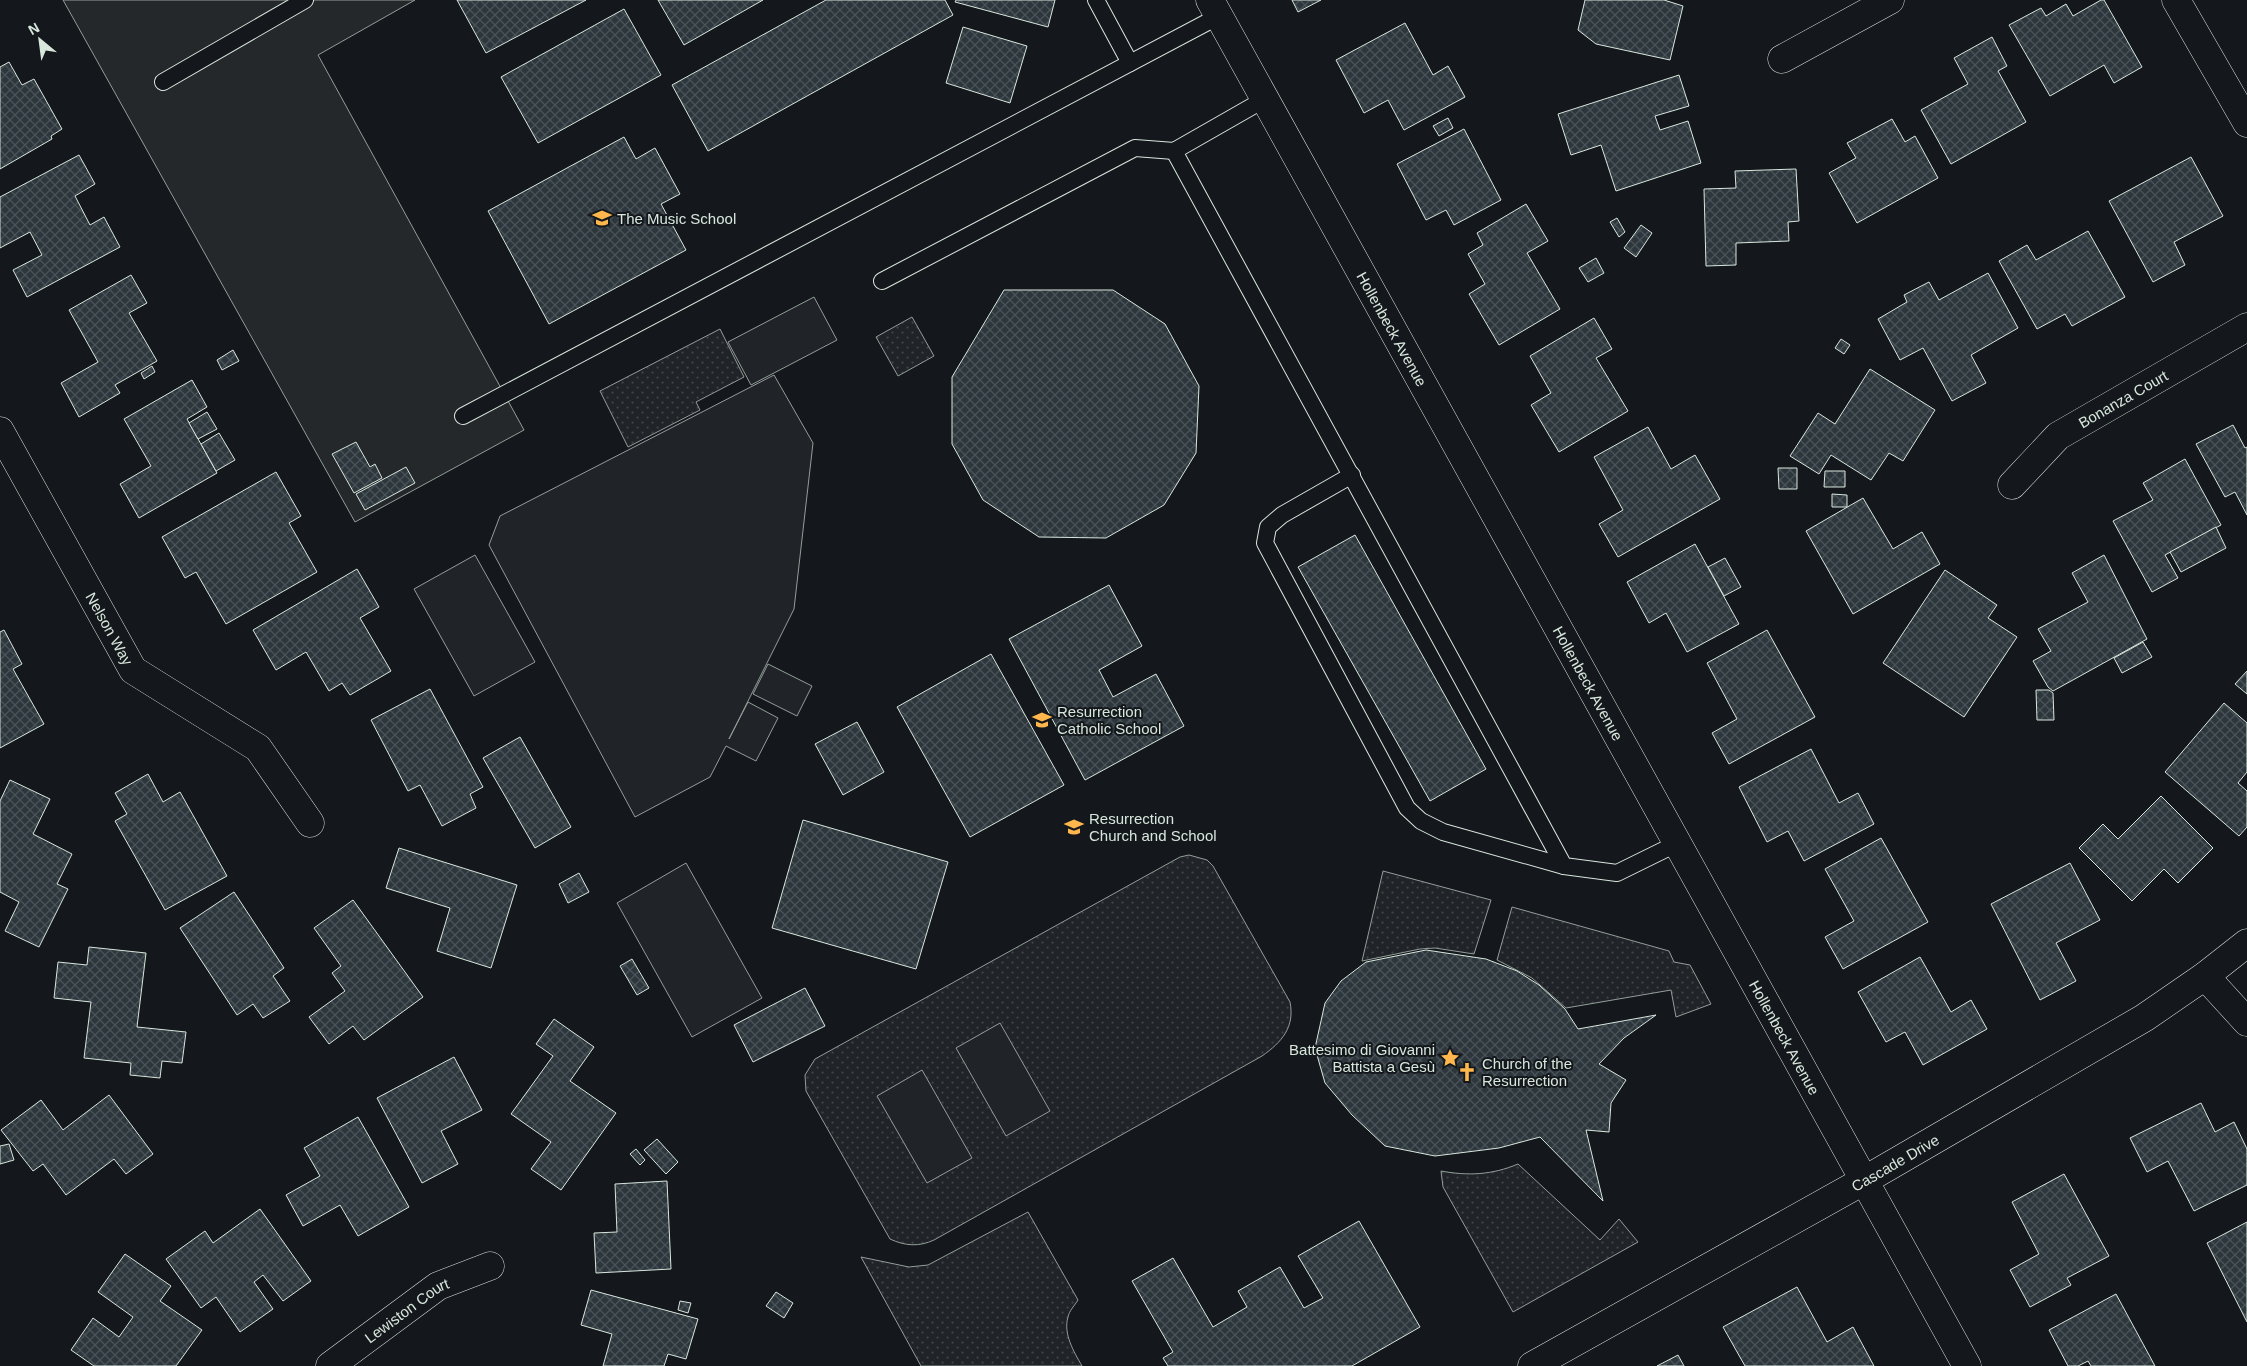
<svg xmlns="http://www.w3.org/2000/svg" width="2247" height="1366" font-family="Helvetica,sans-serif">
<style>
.green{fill:url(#green-dots);stroke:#939e99}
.pitch{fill:#202428;stroke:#939e99}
.parking{fill:#24282b;stroke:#939e99}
.building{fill:url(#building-cross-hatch);stroke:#d8e6dc}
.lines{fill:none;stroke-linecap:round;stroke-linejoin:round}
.lane-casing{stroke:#d8e6dc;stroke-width:18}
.street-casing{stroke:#d8e6dc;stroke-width:29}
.secondary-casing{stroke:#d8e6dc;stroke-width:29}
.lane{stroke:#14181c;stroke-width:16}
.street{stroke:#14181c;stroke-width:28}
.secondary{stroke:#14181c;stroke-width:28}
.labels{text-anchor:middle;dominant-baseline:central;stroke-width:4;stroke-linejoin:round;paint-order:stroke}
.poi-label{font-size:15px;fill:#d8e6dc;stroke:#14181c;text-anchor:start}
.street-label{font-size:15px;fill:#d8e6dc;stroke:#14181c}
</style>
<defs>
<pattern id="green-dots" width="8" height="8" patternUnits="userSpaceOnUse" patternTransform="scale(1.25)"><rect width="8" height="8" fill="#202428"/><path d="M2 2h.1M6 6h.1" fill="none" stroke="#404447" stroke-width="1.8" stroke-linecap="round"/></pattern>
<pattern id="building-cross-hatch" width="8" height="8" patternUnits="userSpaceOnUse" patternTransform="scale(1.25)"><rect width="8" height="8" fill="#2c363c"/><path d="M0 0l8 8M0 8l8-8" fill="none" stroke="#4a5358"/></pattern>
</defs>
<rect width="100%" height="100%" fill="#14181c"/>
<g class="green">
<path d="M912,317L934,356L898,376L876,337Z"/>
<path d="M720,329L744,377L696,402L700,410L628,447L600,391Z"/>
<path d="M1189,855L1207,860L1213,866L1290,1002C1295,1027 1282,1042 1262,1056L934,1240C919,1247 905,1246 890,1239L806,1091L805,1075L815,1059L1180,857Z"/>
<path d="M1383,871L1491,900L1474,954L1435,948L1420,949L1362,961Z"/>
<path d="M1512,907L1669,951L1674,962L1690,965L1711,1004L1676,1017L1671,990L1566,1008L1532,978L1497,960Z"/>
<path d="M1518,1164L1600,1240L1619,1219L1638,1242L1513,1312L1443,1187L1441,1171C1468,1176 1492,1175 1518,1164Z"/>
<path d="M1028,1212L1078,1300C1075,1305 1069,1311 1068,1317C1063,1334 1074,1352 1082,1366H921L861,1257L909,1267L928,1265Z"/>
</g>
<g class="pitch">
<path d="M814,297L837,340L751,385L728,342Z"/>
<path d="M774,375L813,443L794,609L729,739L748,702L778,718L756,761L726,746L710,777L635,817L489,545L500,516Z"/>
<path d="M475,555L535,662L474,696L414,589Z"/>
<path d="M768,664L812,686L797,716L753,694Z"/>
<path d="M686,863L762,998L692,1037L617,903Z"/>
<path d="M1000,1023L1050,1111L1006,1136L956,1048Z"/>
<path d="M922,1070L972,1158L927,1183L877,1096Z"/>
</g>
<path class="parking" d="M63,0H415L318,55L524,430L355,522Z"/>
<g class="building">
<path d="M457,0H586L486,53Z"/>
<path d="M658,0H763L684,45Z"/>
<path d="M826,0H945L953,15L708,151L672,85Z"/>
<path d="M956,0H1055L1048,27L955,2Z"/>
<path d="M1292,0H1321L1298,12Z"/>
<path d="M1585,0H1664L1683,6L1670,60L1596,44L1578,30Z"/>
<path d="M2101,0H2104L2142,67L2114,83L2104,65L2050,96L2009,25L2041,8L2046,16L2066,4L2073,16Z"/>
<path d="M624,9L661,75L538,143L501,77Z"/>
<path d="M1405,23L1433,75L1448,66L1465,97L1404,130L1388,100L1364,113L1336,60Z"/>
<path d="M963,27L1027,46L1010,103L946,83Z"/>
<path d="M1992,37L2007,66L1998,71L2026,122L1951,164L1921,110L1968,84L1954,58Z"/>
<path d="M9,62L22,85L34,79L62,129L51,136L52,139L0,169V67Z"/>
<path d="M1679,75L1689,106L1655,116L1660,130L1688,121L1701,163L1616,191L1601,145L1571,155L1558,114Z"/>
<path d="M1448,118L1453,128L1439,136L1433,126Z"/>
<path d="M1892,119L1905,142L1915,136L1938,178L1857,223L1829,173L1856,158L1847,143Z"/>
<path d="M1464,129L1501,200L1454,225L1446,210L1426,220L1397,164Z"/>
<path d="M624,137L636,159L655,148L680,194L661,204L686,250L549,324L488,211Z"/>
<path d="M79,155L95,184L75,196L90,225L104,217L120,247L27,297L13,270L42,255L30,232L0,248V197Z"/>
<path d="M2191,157L2223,216L2174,242L2185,265L2153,282L2109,201Z"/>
<path d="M1796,169L1799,221L1788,222L1789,241L1736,243V265L1706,266L1704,189L1736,188L1735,171Z"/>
<path d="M1526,204L1548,241L1527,253L1560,309L1499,345L1469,294L1485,284L1468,254L1483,245L1477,233Z"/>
<path d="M1617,218L1625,232L1619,237L1610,222Z"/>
<path d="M1641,225L1652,233L1636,257L1624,248Z"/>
<path d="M2088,231L2125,297L2072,326L2065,314L2037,329L1999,261L2027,245L2036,260Z"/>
<path d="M1596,258L1604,273L1588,282L1579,268Z"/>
<path d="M1988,273L2018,328L1971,355L1986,383L1952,401L1923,348L1900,360L1878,319L1907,302L1904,295L1929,282L1939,300Z"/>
<path d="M131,275L147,303L129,313L157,361L115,385L120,393L79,417L61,383L98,362L69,310Z"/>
<path d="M1004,290H1113L1165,324L1199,386L1196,453L1164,505L1106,538L1039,537L983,500L952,444V377Z"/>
<path d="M1594,318L1612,349L1596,358L1628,411L1559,452L1531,405L1551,393L1530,356Z"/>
<path d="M1841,339L1850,345L1844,354L1835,348Z"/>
<path d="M233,350L239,361L222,370L217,360Z"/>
<path d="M152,366L155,372L144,379L141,373Z"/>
<path d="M1870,369L1935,410L1903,461L1889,453L1871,480L1831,455L1819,474L1790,456L1818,413L1835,424Z"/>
<path d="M192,380L207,407L187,419L217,473L139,518L120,484L151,466L124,419Z"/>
<path d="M207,412L217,429L198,439L189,423Z"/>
<path d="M2233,425L2245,448L2247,447V515L2235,492L2225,497L2196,444Z"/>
<path d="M1648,427L1671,469L1695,455L1720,499L1618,557L1599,524L1623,510L1594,457Z"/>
<path d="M219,433L235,460L216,471L201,444Z"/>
<path d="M356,442L370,467L375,464L382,478L354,493L332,454Z"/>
<path d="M2185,459L2221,525L2165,555L2178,578L2152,592L2113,521L2153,500L2143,483Z"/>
<path d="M406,467L415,483L365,510L356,494Z"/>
<path d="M1778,468H1797V489H1779Z"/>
<path d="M1825,471H1845V487H1824Z"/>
<path d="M276,472L301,516L289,523L317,572L226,624L196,572L185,578L162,537Z"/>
<path d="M1832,494L1847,495V507H1832Z"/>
<path d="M1863,498L1893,549L1922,532L1940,564L1853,614L1806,531Z"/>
<path d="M2216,527L2226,548L2181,572L2170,552Z"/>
<path d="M1355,535L1486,769L1430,801L1298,567Z"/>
<path d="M1695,544L1739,624L1687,652L1666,613L1649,623L1627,582Z"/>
<path d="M2104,555L2147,639L2053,691L2048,687L2033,661L2051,651L2038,629L2088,602L2072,573Z"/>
<path d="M1725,558L1741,587L1724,596L1708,567Z"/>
<path d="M357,569L379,607L360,618L391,671L350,695L342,683L329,691L306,652L276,670L253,630Z"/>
<path d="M1945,570L1997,605L1988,618L2017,637L1964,717L1883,663Z"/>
<path d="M1109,585L1142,646L1099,670L1113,697L1156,674L1184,726L1085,780L1009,639Z"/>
<path d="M4,630L22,664L13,669L44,724L0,748V632Z"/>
<path d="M1767,630L1815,717L1729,764L1712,733L1737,719L1707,663Z"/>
<path d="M2143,642L2152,657L2122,673L2114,658Z"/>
<path d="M991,654L1064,785L970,837L897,707Z"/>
<path d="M2247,671V694L2235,684Z"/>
<path d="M430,689L483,787L470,794L476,808L442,826L420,785L408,791L371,720Z"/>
<path d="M2036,690H2049L2053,693L2054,720H2037Z"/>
<path d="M2224,703L2247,723V772L2238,783L2247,791V827L2239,836L2165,772Z"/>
<path d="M857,722L884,772L843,795L815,744Z"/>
<path d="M520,737L571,827L535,848L483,758Z"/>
<path d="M1811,749L1839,803L1858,793L1874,824L1804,861L1788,831L1767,842L1739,787Z"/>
<path d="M148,774L163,802L180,792L227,876L165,910L115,821L127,814L115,793Z"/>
<path d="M10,780L50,799L33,834L72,854L57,884L68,889L39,947L5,931L19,902L0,892V801Z"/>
<path d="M2161,796L2213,848L2178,883L2164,869L2132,901L2079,848L2103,824L2118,839Z"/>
<path d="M803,820L948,862L916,969L772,928Z"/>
<path d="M1881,838L1928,922L1843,969L1825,937L1854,921L1825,869Z"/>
<path d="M399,848L517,885L491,968L437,951L450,908L386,888Z"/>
<path d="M2070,863L2100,920L2056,943L2076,981L2040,1000L1991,904Z"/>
<path d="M579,873L589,892L568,903L559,884Z"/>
<path d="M234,892L284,968L273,976L290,1001L263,1018L253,1004L237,1015L180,928Z"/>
<path d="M353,900L423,997L364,1040L353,1026L329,1044L309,1017L345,991L332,973L341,966L314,928Z"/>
<path d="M89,947L146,953L137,1027L186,1032L182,1063L162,1061L160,1078L130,1075L131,1063L84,1058L91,1002L54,998L58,962L87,965Z"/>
<path d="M1426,950L1486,959L1517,971L1539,985L1565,1009L1578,1029L1656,1015L1624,1038L1599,1064L1626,1080L1611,1103L1609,1132L1586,1130L1603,1201L1540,1137L1499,1148L1435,1156L1385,1146L1352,1115L1325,1083L1315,1048L1325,1003L1341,981L1366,962Z"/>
<path d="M1920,957L1951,1012L1971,1000L1987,1029L1923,1065L1905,1032L1886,1042L1858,992Z"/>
<path d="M632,959L649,988L637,995L620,966Z"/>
<path d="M805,988L825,1026L753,1062L734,1025Z"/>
<path d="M554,1019L594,1047L570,1081L616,1113L561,1190L531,1169L551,1142L511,1114L553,1056L536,1044Z"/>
<path d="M454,1057L482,1110L441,1131L458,1164L422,1183L377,1098Z"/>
<path d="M109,1095L153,1154L126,1174L114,1159L66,1195L43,1164L33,1171L1,1130L41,1100L63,1130Z"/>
<path d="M2201,1103L2215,1132L2234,1122L2247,1149V1185L2194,1211L2168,1161L2147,1172L2130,1138Z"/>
<path d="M358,1117L409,1207L358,1236L340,1205L303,1226L286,1195L320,1176L304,1148Z"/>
<path d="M657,1139L678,1162L666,1174L644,1150Z"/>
<path d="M9,1144L14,1160L0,1164V1146Z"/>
<path d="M636,1149L645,1160L640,1165L630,1154Z"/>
<path d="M2064,1174L2109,1256L2067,1278L2071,1285L2030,1307L2010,1270L2039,1254L2012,1202Z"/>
<path d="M667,1181L671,1269L596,1273L594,1233L617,1232L615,1184Z"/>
<path d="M260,1209L311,1281L283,1301L263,1275L254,1282L273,1309L240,1332L216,1297L201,1308L166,1259L205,1231L213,1243Z"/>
<path d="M1359,1221L1420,1327L1352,1366H1168L1163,1358L1173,1352L1132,1281L1173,1258L1213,1327L1247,1307L1238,1291L1280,1267L1304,1308L1323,1298L1298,1256Z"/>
<path d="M2247,1222V1322L2207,1243Z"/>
<path d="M125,1254L171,1286L160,1301L202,1330L176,1366H94L71,1350L93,1318L119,1337L133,1317L98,1292Z"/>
<path d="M1797,1287L1827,1342L1853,1327L1874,1366H1745L1723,1327Z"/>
<path d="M591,1290L698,1319L686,1359L668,1354L664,1366H603L612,1334L581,1325Z"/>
<path d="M776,1292L793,1303L784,1318L766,1306Z"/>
<path d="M2116,1294L2155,1366H2091L2088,1361L2078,1366H2068L2049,1330Z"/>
<path d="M680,1301L691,1303L688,1313L678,1310Z"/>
<path d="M1678,1355L1684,1366H1657Z"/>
</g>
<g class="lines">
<g class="lane-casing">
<g id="lane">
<path d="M1096,0L1130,63"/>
<path d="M163,82L305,0"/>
<path d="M1174,151L1564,866L1617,873L1678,843"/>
<path d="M882,281L1135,148L1174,151L1265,99"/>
<path d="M463,416L1219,16"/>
<path d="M1352,475L1282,515L1268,527L1265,543L1407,808L1421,821L1443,832L1564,866"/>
</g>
</g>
<g class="street-casing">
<g id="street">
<path d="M2176,0L2247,123"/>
<path d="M1782,59L1890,0"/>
<path id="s1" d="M0,431L133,670L258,748L310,823"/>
<path id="s2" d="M2012,485L2058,436L2247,327"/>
<path d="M2205,976L2247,1022"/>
<path id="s3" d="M330,1366L438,1286L490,1266"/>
<path id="s4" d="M1532,1366L1865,1180L2144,1018L2205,976L2247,943"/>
</g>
</g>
<g class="secondary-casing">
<g id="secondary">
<path id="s5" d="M1210,0L1967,1366"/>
</g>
</g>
<use href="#lane" class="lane"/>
<use href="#street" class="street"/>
<use href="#secondary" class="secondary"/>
</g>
<defs>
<g id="school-bare" transform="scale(1.5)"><path d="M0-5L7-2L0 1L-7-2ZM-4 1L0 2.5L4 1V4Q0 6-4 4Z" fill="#ffb74d" stroke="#14181c" stroke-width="2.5" paint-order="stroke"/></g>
<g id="sight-bare" transform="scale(1.5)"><path d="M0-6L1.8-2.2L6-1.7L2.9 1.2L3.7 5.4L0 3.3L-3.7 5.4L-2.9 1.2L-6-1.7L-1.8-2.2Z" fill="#ffb74d" stroke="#14181c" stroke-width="2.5" paint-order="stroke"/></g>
<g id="church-bare" transform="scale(1.5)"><path d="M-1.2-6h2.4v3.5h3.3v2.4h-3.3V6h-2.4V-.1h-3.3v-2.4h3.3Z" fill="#ffb74d" stroke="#14181c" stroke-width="2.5" paint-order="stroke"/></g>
</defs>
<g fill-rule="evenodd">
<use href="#school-bare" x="602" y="218"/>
<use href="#school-bare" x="1042" y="720"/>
<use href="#school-bare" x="1074" y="827"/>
<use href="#sight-bare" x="1450" y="1058"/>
<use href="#church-bare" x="1467" y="1072"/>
</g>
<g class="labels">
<g class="poi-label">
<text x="617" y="218">The Music School</text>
<text x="1057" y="711">Resurrection<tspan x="1057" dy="17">Catholic School</tspan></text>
<text x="1089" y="818">Resurrection<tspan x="1089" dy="17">Church and School</tspan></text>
<text x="1435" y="1049" text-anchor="end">Battesimo di Giovanni<tspan x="1435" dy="17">Battista a Gesù</tspan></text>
<text x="1482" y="1063">Church of the<tspan x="1482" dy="17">Resurrection</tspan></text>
</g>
<g class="street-label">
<text stroke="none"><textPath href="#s5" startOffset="376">Hollenbeck Avenue</textPath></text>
<text stroke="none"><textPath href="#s2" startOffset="142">Bonanza Court</textPath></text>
<text stroke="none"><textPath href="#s1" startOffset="226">Nelson Way</textPath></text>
<text stroke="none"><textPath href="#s5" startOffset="781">Hollenbeck Avenue</textPath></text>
<text stroke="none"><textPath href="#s5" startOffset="1186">Hollenbeck Avenue</textPath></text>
<text stroke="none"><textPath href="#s4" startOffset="416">Cascade Drive</textPath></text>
<text stroke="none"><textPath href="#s3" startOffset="95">Lewiston Court</textPath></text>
</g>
</g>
<g transform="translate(40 40) rotate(331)" stroke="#14181c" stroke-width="4" paint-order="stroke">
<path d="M0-4L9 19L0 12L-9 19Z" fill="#d8e6dc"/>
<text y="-8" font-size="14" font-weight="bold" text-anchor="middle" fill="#d8e6dc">N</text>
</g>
</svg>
